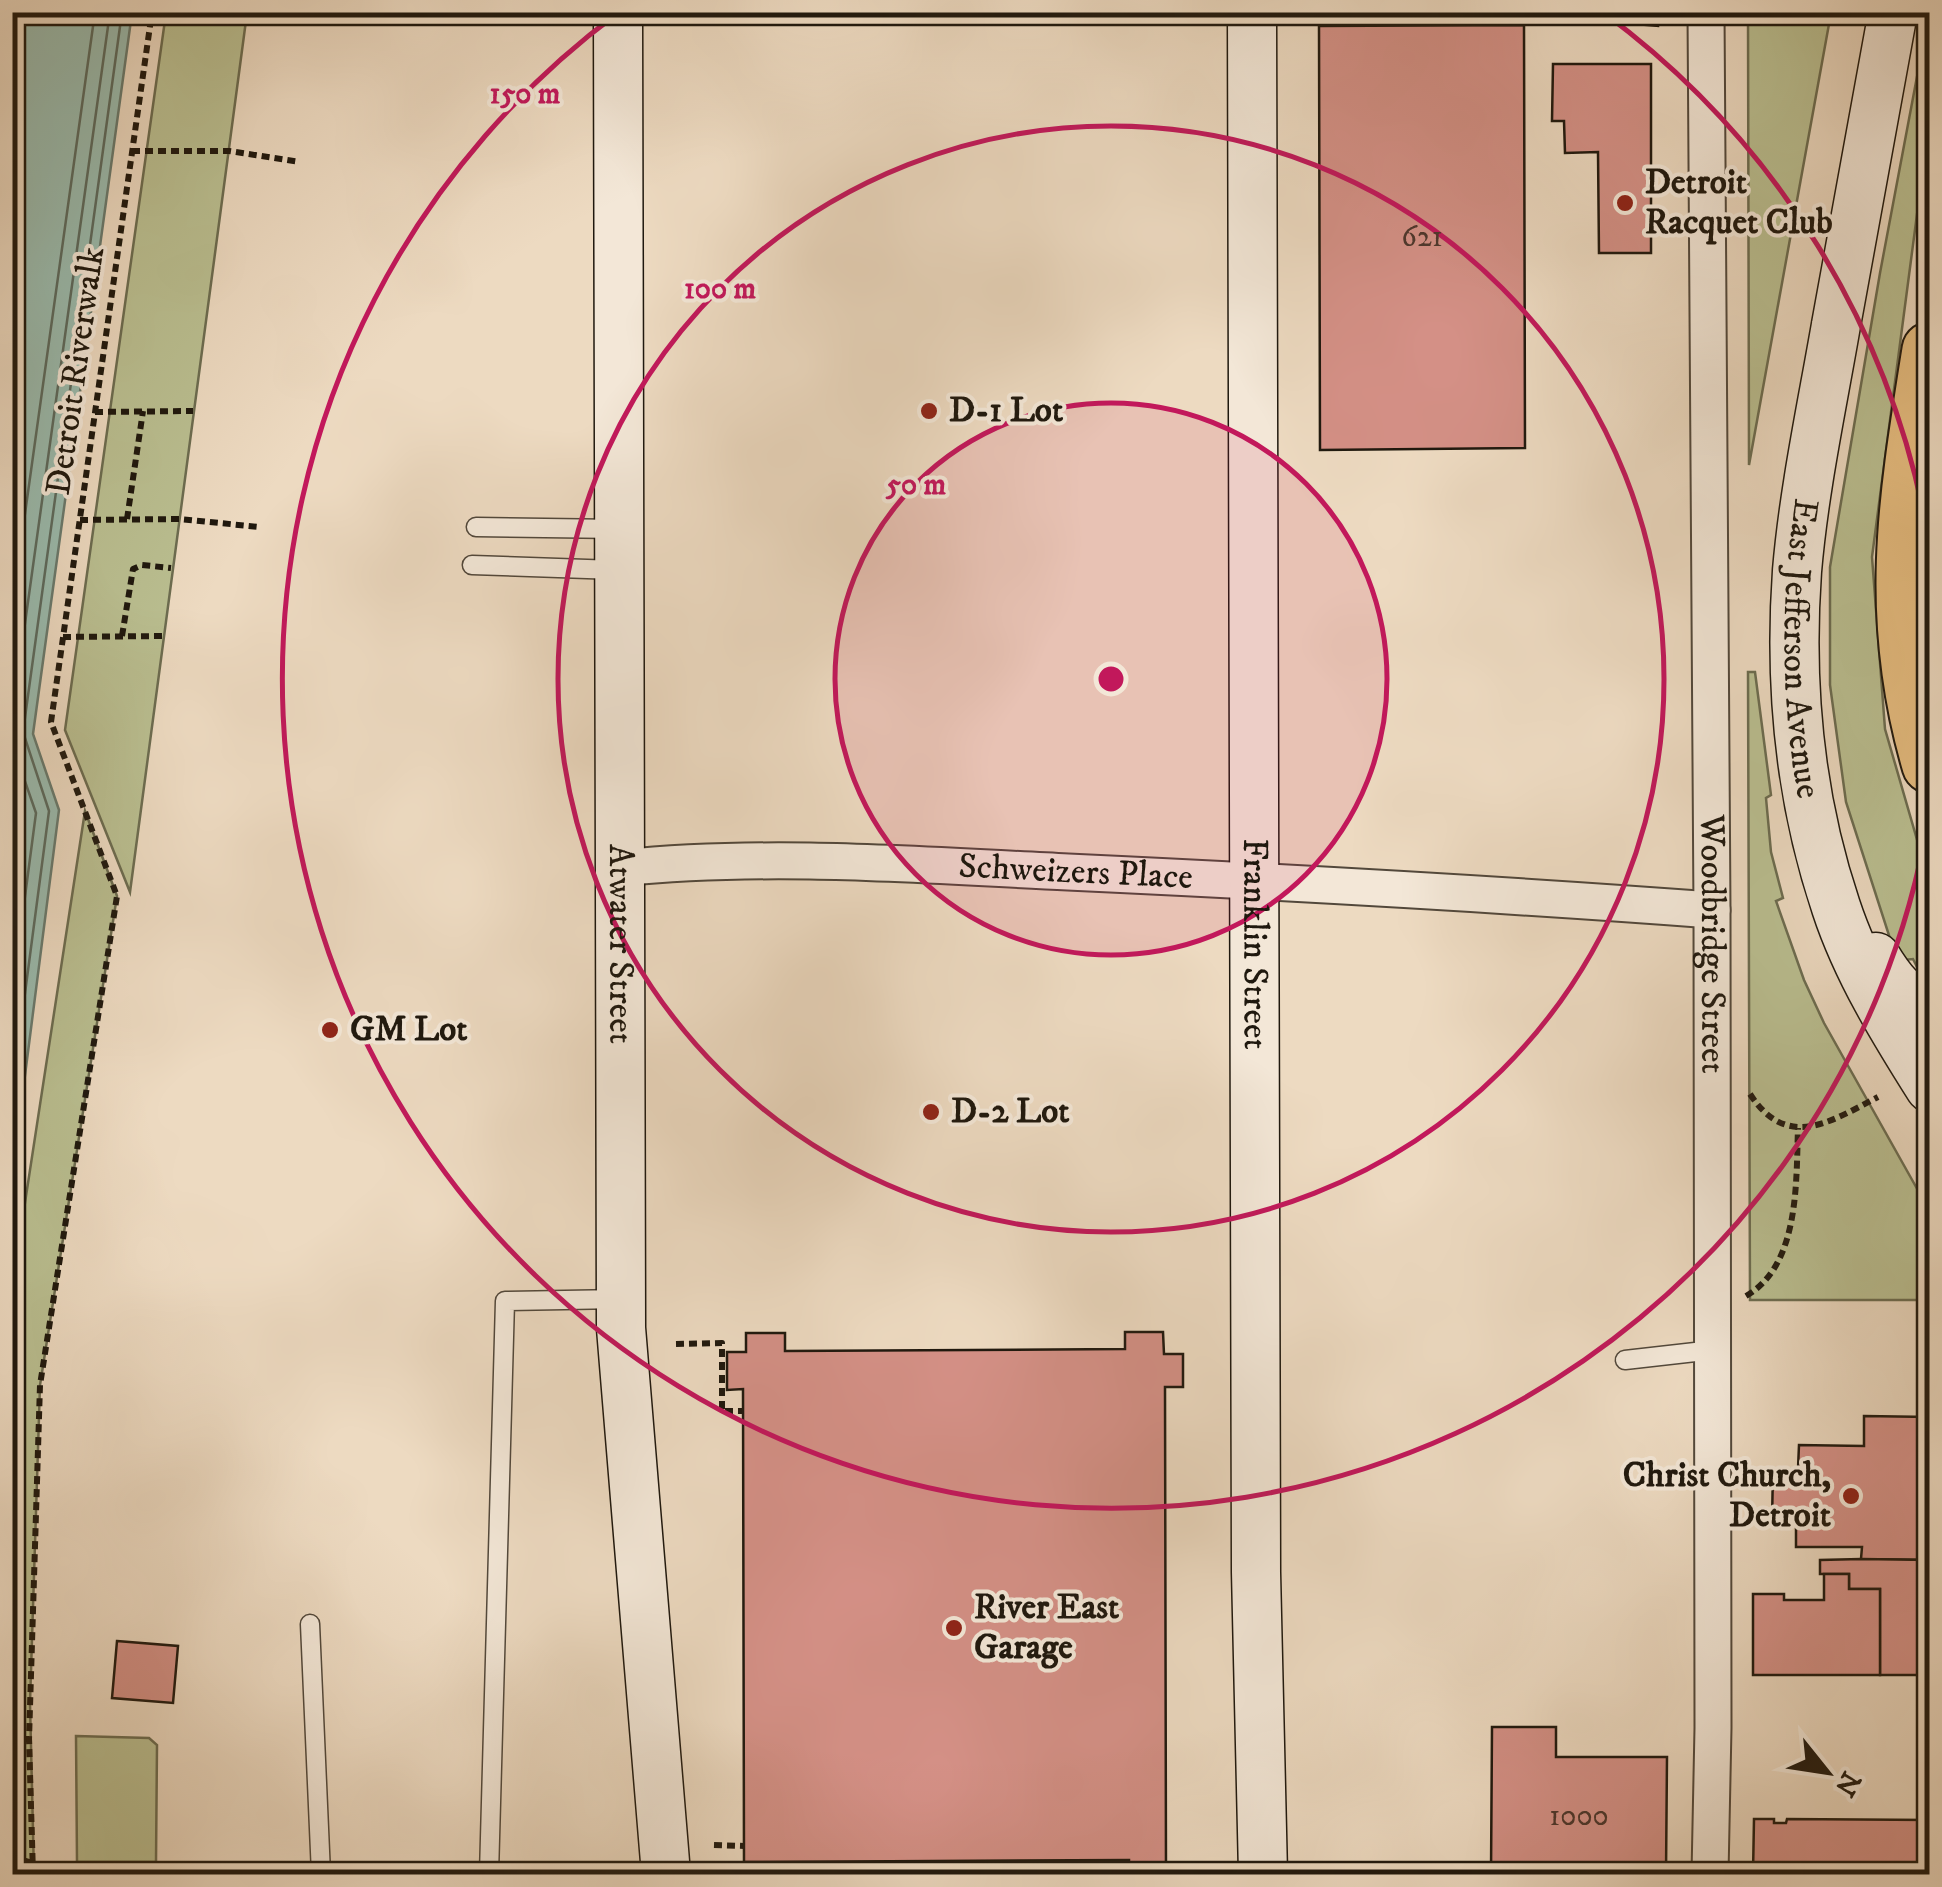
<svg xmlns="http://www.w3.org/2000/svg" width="1942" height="1887" font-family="'IM FELL DW Pica',serif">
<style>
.green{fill:#babf91;stroke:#6c6c50;stroke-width:2.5}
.water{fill:#9abbae;stroke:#697a6e;stroke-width:2.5}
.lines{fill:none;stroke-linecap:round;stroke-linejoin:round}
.shore{stroke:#5c6a5e;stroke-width:2.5}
.building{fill:#d49086;stroke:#1f180e;stroke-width:2.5}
.lane-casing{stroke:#52483b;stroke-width:21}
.street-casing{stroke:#52483b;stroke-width:39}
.secondary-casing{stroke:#1f180e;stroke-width:51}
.highway-casing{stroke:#1f180e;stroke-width:59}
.path{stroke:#1f180e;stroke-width:6;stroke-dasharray:8 5;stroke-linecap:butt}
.lane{stroke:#f3e7d7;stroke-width:18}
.street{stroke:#f3e7d7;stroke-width:35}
.secondary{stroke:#f3e7d7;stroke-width:48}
.highway{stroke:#e6bd80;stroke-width:55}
.ring{fill:none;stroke:#c2185b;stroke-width:5}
.poi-dot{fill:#8f2418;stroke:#f3e7d7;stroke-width:4}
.labels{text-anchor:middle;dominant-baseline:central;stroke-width:8;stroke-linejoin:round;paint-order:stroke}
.number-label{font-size:30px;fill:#4c362c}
.poi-label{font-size:35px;font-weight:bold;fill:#1f180e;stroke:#f3e7d7;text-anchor:start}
.street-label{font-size:35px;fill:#1f180e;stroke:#f3e7d7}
.centre{fill:#c2185b;stroke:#f3e7d7;stroke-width:5}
.ring-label{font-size:30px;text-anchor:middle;font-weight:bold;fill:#c2185b;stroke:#f3e7d7;stroke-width:8;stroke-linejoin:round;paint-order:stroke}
</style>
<rect width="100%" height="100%" fill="#eddac1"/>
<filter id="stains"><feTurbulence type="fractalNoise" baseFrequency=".002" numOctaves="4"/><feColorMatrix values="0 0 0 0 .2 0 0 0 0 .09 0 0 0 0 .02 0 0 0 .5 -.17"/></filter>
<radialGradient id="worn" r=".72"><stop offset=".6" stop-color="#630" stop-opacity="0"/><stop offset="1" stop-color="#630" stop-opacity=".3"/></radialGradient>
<g class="green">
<path d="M166,13H247L130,892L65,730Z"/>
<path d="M1748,13H1831L1749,465Z"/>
<path d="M1929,13V123L1872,557L1885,729L1918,843L1929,863V991L1913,959L1903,960L1895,954L1846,802L1830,685V567L1880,273Z"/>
<path d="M1748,672H1755L1771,795L1766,798L1771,852L1783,898L1776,901L1804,980L1824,1023L1929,1210V1300H1750Z"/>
<path d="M85,811L117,896L40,1385L30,1703L34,1874H13V1281Z"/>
<path d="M76,1736L149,1738L157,1745L156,1862H77Z"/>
</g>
<path class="water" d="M13,12L132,13L33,734L59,810L13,1169Z"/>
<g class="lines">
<g class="shore">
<path d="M12,607L95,12"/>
<path d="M12,717L110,12"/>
<path d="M12,744L36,813L12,995"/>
<path d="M12,1092L49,811L23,732L122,12"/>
</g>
</g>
<g class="building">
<path d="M1486,12H1658V26Z"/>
<path d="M1524,25L1525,448L1320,450L1319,26Z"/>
<path d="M1553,64H1651V253H1599L1598,152L1565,153L1564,121H1552Z"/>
<path d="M1125,1332H1163L1164,1354H1183V1387H1165L1166,1874H1129V1860L744,1862L743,1389L727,1390V1352H746V1333H785V1351L1125,1349Z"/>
<path d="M1864,1416L1930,1417V1560L1861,1559L1862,1547H1796V1522H1772L1773,1469H1798L1799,1445L1864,1446Z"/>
<path d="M1861,1559L1930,1560V1675H1880V1589H1849V1574H1820V1560Z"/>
<path d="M1824,1574H1849V1589H1880V1675H1753V1594H1784V1600H1824Z"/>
<path d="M117,1641L178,1646L173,1703L112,1698Z"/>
<path d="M1492,1727H1556V1757H1667L1666,1874H1491Z"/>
<path d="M1754,1819H1774V1823H1786L1787,1819L1930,1820V1874H1753Z"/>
</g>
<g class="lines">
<g class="lane-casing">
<g id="lane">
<path d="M476,527L619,529"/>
<path d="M472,565L616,570"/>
<path d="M1625,1360L1713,1350"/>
<path d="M310,1624L321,1874"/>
<path d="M489,1874L505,1301L621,1299"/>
</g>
</g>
<g class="street-casing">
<g id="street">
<path id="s1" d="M1706,12L1712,910L1713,1728L1710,1874"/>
<path id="s2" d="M621,868C769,853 920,865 1068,872C1283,882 1497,894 1712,910"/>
</g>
</g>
<g class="secondary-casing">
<g id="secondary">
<path id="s3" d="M618,12L621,1328L666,1874"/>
<path id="s4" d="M1252,12L1256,1572L1263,1874"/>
<path id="s5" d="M1893,12C1874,117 1855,221 1836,325C1822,406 1804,489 1797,571C1789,684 1800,800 1836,907C1857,971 1894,1031 1930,1088"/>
<path d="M1876,957C1890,980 1902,997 1930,1007"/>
</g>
</g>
<g class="highway-casing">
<path id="highway" d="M1930,350C1906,500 1886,616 1930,765"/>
</g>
<g class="path">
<path d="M132,151H229L300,162"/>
<path d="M95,412L193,411"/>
<path d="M127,519L143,411"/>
<path d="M80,520L180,519L259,527"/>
<path d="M122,636L133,569L142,565L171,568"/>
<path d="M63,637L163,636"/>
<path d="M1750,1094C1787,1151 1830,1122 1878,1097"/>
<path d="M1746,1296C1800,1265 1796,1181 1798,1128"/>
<path d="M676,1344L722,1343V1411H743"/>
<path d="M12,1739H29"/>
<path d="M714,1845L744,1846"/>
<path d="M12,1857L33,1863"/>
<path d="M33,1874L29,1739L40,1385L117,896L51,722L152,12"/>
</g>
<use href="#lane" class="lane"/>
<use href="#street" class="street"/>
<use href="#secondary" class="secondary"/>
<use href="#highway" class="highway"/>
</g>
<circle cx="1111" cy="679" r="276" fill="#c2185b" fill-opacity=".12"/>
<g class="ring">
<circle cx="1111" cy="679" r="276"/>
<circle cx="1111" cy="679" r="553"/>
<path d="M1929 816A829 829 0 1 1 618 13M1604 13A829 829 0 0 1 1929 542"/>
</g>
<g class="poi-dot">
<circle cx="1625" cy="203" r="10"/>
<circle cx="929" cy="411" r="10"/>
<circle cx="330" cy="1030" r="10"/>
<circle cx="931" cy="1112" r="10"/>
<circle cx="1851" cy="1496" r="10"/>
<circle cx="954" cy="1628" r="10"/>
</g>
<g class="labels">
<g class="number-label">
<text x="1422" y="237">621</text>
<text x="1579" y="1816">1000</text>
</g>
<g class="poi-label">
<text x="1645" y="183">Detroit<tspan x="1645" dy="40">Racquet Club</tspan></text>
<text x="949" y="411">D-1 Lot</text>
<text x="350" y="1030">GM Lot</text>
<text x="951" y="1112">D-2 Lot</text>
<text x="1831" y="1476" text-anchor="end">Christ Church,<tspan x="1831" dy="40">Detroit</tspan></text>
<text x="974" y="1608">River East<tspan x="974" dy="40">Garage</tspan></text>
</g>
<g class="street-label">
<text transform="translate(76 371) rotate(-82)">Detroit Riverwalk</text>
<text stroke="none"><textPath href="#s5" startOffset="645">East Jefferson Avenue</textPath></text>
<text stroke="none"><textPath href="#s2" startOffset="455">Schweizers Place</textPath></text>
<text stroke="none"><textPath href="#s3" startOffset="932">Atwater Street</textPath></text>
<text stroke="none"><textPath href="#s4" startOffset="932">Franklin Street</textPath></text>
<text stroke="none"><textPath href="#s1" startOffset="932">Woodbridge Street</textPath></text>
</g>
</g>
<circle cx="1111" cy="679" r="15" class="centre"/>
<g class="ring-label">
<text x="525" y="103">150 m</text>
<text x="720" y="298">100 m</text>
<text x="916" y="494">50 m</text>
</g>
<rect width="1942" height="1887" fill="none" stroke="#eddac1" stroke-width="50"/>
<rect x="15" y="15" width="1912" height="1857" fill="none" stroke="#1f180e" stroke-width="5"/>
<rect x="25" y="25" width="1892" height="1837" fill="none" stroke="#1f180e" stroke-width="2.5"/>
<g transform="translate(1827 1772) rotate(120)" stroke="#f3e7d7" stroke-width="8" paint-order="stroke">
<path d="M0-8L18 38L0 25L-18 38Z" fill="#1f180e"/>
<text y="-15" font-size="28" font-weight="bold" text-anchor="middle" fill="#1f180e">N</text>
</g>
<rect width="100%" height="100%" filter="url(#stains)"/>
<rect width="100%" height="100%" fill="url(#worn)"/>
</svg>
